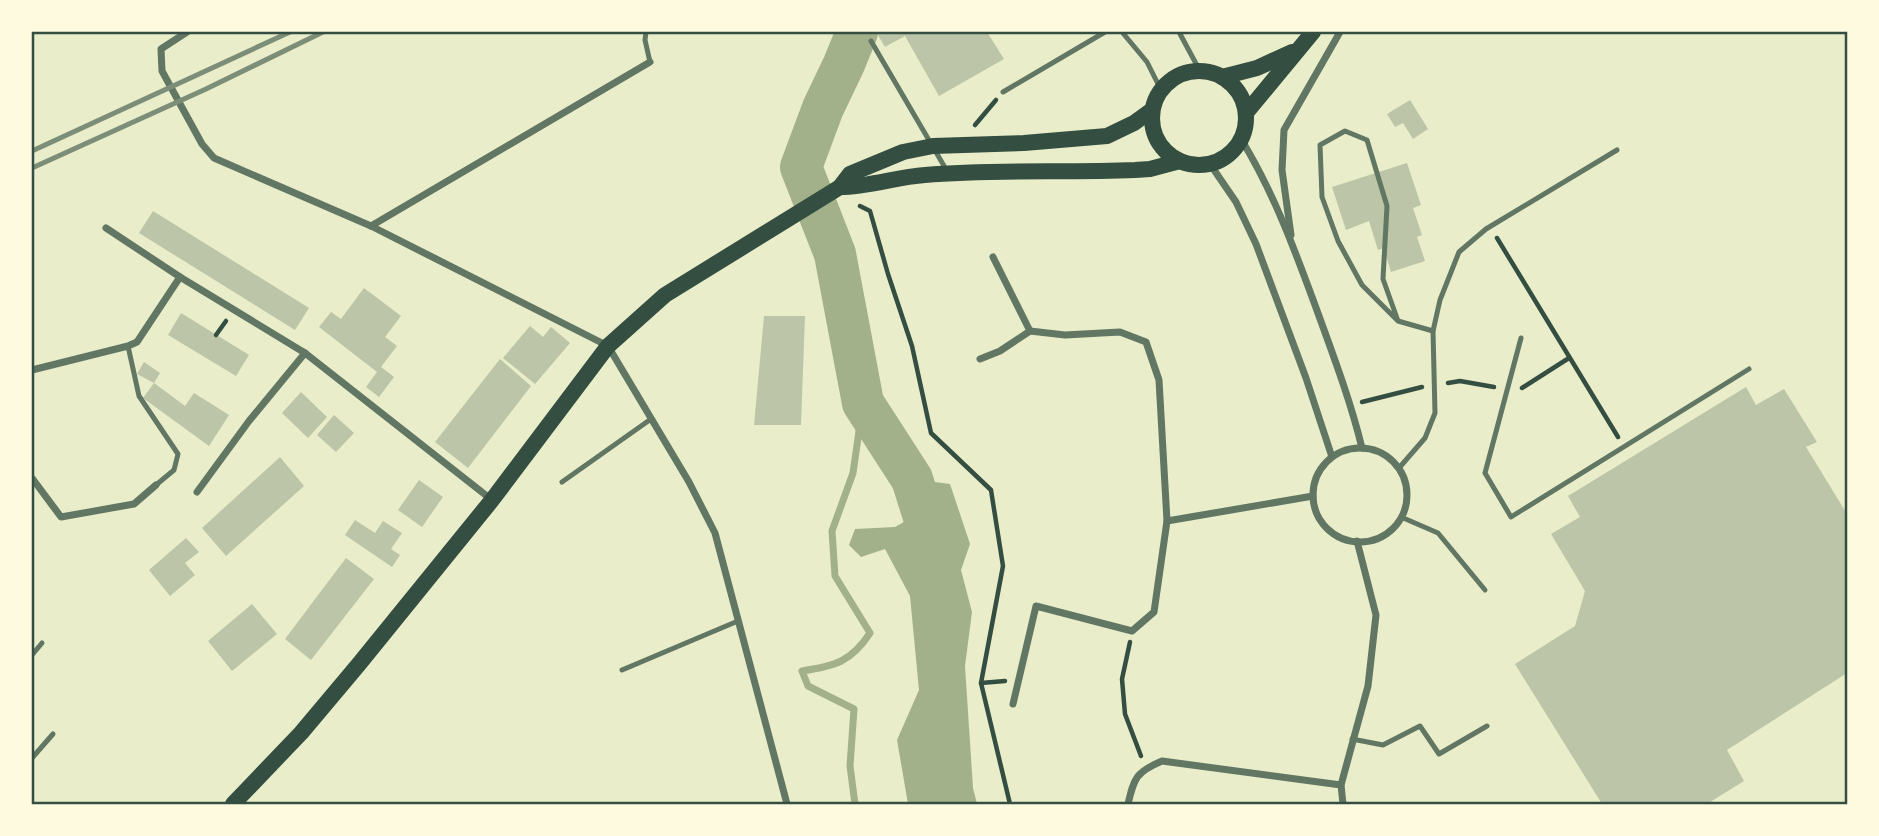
<svg xmlns="http://www.w3.org/2000/svg" width="1879" height="836" font-family="'PT Sans',sans-serif">
<style>
.water{fill:#a3b18a}
.lines{fill:none;stroke-linecap:round;stroke-linejoin:round}
.stream{stroke:#a3b18a;stroke-width:7}
.river{stroke:#a3b18a;stroke-width:42}
.building{fill:#bcc5a7}
.path{stroke:#344e41;stroke-width:4.5}
.service{stroke:#617663;stroke-width:5}
.minor{stroke:#617663;stroke-width:7}
.primary{stroke:#344e41;stroke-width:16}
.rail{stroke:#7c8e77;stroke-width:5}
.neatline{fill:none;stroke:#344e41;stroke-width:2.5}
</style>
<rect width="100%" height="100%" fill="#e9edc9"/>
<path class="water" d="M912,479L950,484L970,544L961,570L972,612L965,666L973,788L977,804H908L897,740L919,690L910,596L885,549L861,557L849,545L855,529L895,527L911,518Z"/>
<g class="lines">
<path class="stream" d="M855,804L850,766L854,709L808,686L802,671C835,666 851,662 870,633L835,576L832,531L853,473L863,403"/>
<path class="river" d="M857,32L844,64L823,108L801,167L835,254L863,403L912,479L929,533"/>
</g>
<g class="building">
<path d="M876,32H987L1004,59L939,96L905,36L885,47Z"/>
<path d="M1410,100L1428,129L1413,139L1403,123L1395,127L1387,114Z"/>
<path d="M1407,163L1421,205L1413,208L1422,235L1417,237L1425,261L1391,272L1384,248L1378,250L1369,221L1346,230L1332,187Z"/>
<path d="M153,211L309,308L295,330L139,233Z"/>
<path d="M364,288L401,316L385,337L397,346L381,367L394,377L379,397L366,387L377,372L319,327L331,312L341,319Z"/>
<path d="M181,313L249,355L236,376L168,335Z"/>
<path d="M764,316H805L801,425H754Z"/>
<path d="M530,326L543,337L551,327L570,343L535,384L503,358Z"/>
<path d="M500,359L531,386L468,468L435,442Z"/>
<path d="M144,362L160,373L154,383L185,406L194,393L229,415L209,446L143,398L154,383L137,374Z"/>
<path d="M1746,387L1756,405L1784,389L1817,442L1806,447L1847,514V673L1727,750L1744,781L1707,804H1602L1515,664L1575,626L1585,591L1551,534L1580,517L1568,496Z"/>
<path d="M301,392L327,417L308,438L282,413Z"/>
<path d="M334,415L354,433L336,452L317,435Z"/>
<path d="M280,457L304,486L226,556L202,528Z"/>
<path d="M419,480L443,497L422,527L398,510Z"/>
<path d="M355,520L375,533L383,521L402,533L391,549L400,555L392,567L345,535Z"/>
<path d="M186,538L199,552L185,563L195,575L170,596L149,570Z"/>
<path d="M346,558L374,579L311,660L285,639Z"/>
<path d="M252,604L277,634L232,671L208,641Z"/>
</g>
<g class="lines">
<g class="path">
<path d="M975,125L996,100"/>
<path d="M860,206L870,211L888,274L912,346L931,433L991,490L1003,566L981,683L1010,804"/>
<path d="M1497,238L1618,437"/>
<path d="M216,335L226,321"/>
<path d="M1448,383L1460,381L1494,387"/>
<path d="M1522,388L1569,358"/>
<path d="M1362,402L1422,387"/>
<path d="M1130,642L1122,679L1125,714L1141,756"/>
<path d="M981,683L1005,681"/>
</g>
<g class="service">
<path d="M646,32L645,40L650,62"/>
<path d="M1122,32L1147,62L1161,90"/>
<path d="M1179,32L1200,71"/>
<path d="M871,41L947,171"/>
<path d="M1003,92L1105,32"/>
<path d="M1398,321L1383,279L1387,206L1367,140L1345,131L1320,145L1322,197L1338,241L1362,285L1398,321L1433,331"/>
<path d="M1521,338L1485,473L1511,517L1749,369"/>
<path d="M128,346L139,396L178,454L174,470L156,485"/>
<path d="M1399,468L1425,438L1435,413L1433,331L1440,300L1459,252L1486,229L1617,150"/>
<path d="M562,482L651,419"/>
<path d="M1401,517L1438,533L1485,590"/>
<path d="M32,655L42,643"/>
<path d="M622,670L738,621"/>
<path d="M1352,739L1383,745L1420,726L1439,754L1487,726"/>
<path d="M32,758L53,734"/>
</g>
<g class="minor">
<path d="M187,32L161,49L162,71L202,144L214,158L371,226L608,346L689,482L715,533L787,804"/>
<path d="M1241,139C1273,191 1294,248 1315,305C1332,352 1350,399 1362,448"/>
<path d="M1210,164L1236,202L1256,244L1306,378L1332,457"/>
<path d="M371,226L650,62"/>
<path d="M106,228L180,277L305,353L492,500"/>
<path d="M1291,235L1282,170L1284,130L1340,32"/>
<path d="M1030,331L1065,335L1120,332L1146,342L1159,380L1167,521"/>
<path d="M980,359L1000,351L1030,331L993,257"/>
<path d="M32,370L128,346L137,342L180,277"/>
<circle cx="1360" cy="495" r="47"/>
<path d="M32,478L61,517L134,504L156,485"/>
<path d="M197,492L249,421L305,353"/>
<path d="M1013,704L1036,606L1132,631L1154,612L1167,521L1313,496"/>
<path d="M1128,804C1134,778 1136,772 1162,761L1341,785"/>
<path d="M1343,804L1341,785L1368,686L1376,615L1357,541"/>
</g>
<g class="primary">
<circle cx="1199" cy="118" r="47"/>
<path d="M1222,77L1257,68L1292,52"/>
<path d="M1246,113L1313,32"/>
<path d="M840,187C869,187 896,177 925,175C995,169 1065,173 1135,170L1150,169L1180,161"/>
<path d="M233,804L301,733L359,664L492,500L608,346L665,295L840,187L850,174L903,152L933,146L1024,143L1107,136L1134,123L1152,110"/>
</g>
<g class="rail">
<path d="M32,151L290,32"/>
<path d="M32,168L206,89L323,32"/>
</g>
</g>
<rect width="1879" height="836" fill="none" stroke="#fefae0" stroke-width="66"/>
<rect x="33" y="33" width="1813" height="770" class="neatline"/>
</svg>
